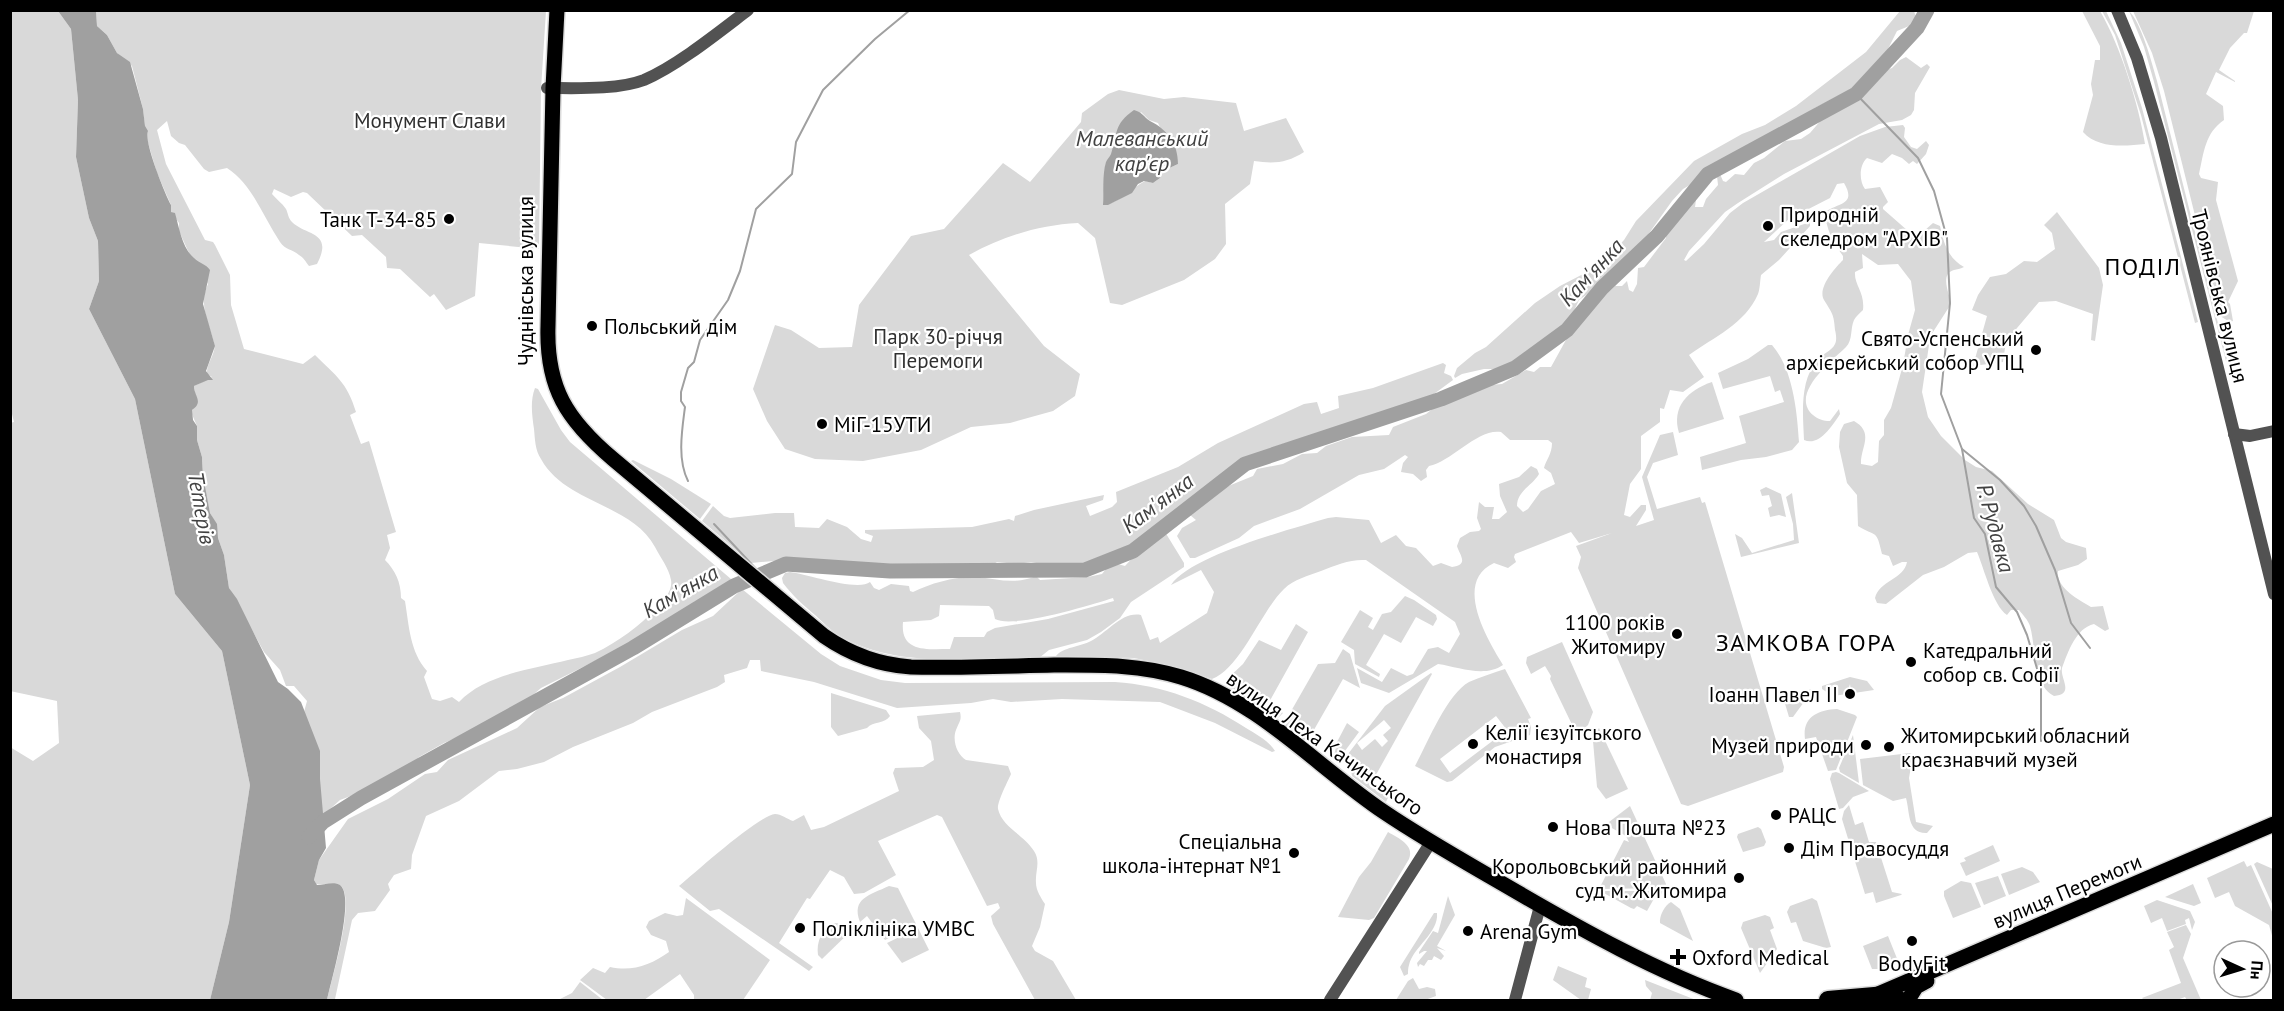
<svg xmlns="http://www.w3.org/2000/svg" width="2284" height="1011" font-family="'PT Sans',sans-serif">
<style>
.green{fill:#d9d9d9;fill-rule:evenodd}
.water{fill:#a0a0a0}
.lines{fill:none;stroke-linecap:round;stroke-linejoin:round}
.stream{stroke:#a0a0a0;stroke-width:2}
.river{stroke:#a0a0a0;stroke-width:15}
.major-casing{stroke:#dbdbdb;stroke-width:18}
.highway-casing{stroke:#dbdbdb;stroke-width:21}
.minor{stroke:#525252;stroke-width:12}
.major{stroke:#000;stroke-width:15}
.highway{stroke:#000;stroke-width:18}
.poi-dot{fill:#000;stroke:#fff;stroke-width:2}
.labels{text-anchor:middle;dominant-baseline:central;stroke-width:4.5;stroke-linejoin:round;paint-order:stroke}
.park-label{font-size:21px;fill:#303030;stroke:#fff}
.poi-label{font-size:21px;fill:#000;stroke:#fff;text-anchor:start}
.street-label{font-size:21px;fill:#000;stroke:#fff}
.water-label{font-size:22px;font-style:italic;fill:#414141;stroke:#fff}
.quarter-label{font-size:24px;letter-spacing:1.5px;fill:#000;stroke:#fff}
</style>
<rect width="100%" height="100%" fill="#fff"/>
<g class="green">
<path d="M11,11H58L71,29L78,100L76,157L89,218L98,241L99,281L89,309L135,399L175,594L222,651L250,785L229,922L210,1000H11L10,747L33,761L59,743L57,701L10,691V423L14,422L10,406Z"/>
<path d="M96,11H546L541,89L539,249L479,243L475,296L446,310L434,294L430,297L400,269L387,268L386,257L362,235L352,236L307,193L303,192L291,197L274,189L272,194C276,199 282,203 286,209C288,213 288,218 292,222C306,236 334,231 317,264L309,266C306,262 303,257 299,255C292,249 285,250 280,242C263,217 253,185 227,168L209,172L204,169L185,145L179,143L171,136L167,121L157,130L166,164L205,240L213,242L215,245L230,275L231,305L244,349L303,364L315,355C336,376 347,382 356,412L350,415L361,444L369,441L396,532L387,535L390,548L385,560C395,570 401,582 401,598L405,601C409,626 410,652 427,671L424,677L432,699L440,701L452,697L459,702C485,674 533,669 568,660C577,658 587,656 595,653C618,642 640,626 657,607C664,600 673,590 671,580C669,568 660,557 655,547C631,503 566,504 541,459C535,450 535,439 534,429C532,415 530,401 535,388L538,389L561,430L570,442L731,579L718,591L694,602L687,612L675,616L663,629L647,633L632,645L605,656L541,688L525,702L495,721L444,743L419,757L413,765H409L399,770L380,785L340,800L319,819L304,712L307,701L294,686H286L280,670L264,652L229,588L224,555L218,538L215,522L210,513L204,486L202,457L197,440V426L191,412C199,399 195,399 194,386L212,377L207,374C206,363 217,353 214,343C209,323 198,304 208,284L196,261L189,253L179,231V223L171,212V205L157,173L146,136L143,109L132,66L117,53L107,35L97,26Z"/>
<path d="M1900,11H1914L1917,20L1914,24L1897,31L1886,53L1864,79L1853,88L1815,108L1775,139L1769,137L1767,143C1751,145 1716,166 1709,180L1702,178L1683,189L1672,201L1645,239L1632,251L1615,275L1579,300L1570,319L1544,354L1533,360L1504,369H1484L1462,374L1455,378L1454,376L1457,368L1475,353L1486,347L1535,303L1560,286L1589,271L1609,256L1624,240L1636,221L1694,161L1742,134L1765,125L1796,106L1866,52Z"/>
<path d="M2082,11H2100C2120,45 2139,105 2145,144C2125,146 2098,149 2083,132L2093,95L2091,84L2095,60H2100V46Z"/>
<path d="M2102,11H2106L2121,43L2142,108L2198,322L2195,323L2141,115L2115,35Z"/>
<path d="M2129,11C2141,22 2152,63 2157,81L2228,363L2226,361L2154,82L2144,47Z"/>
<path d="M2133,11H2254L2247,33H2244L2230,48L2219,70L2235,81V82L2216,72L2206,94L2223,106L2224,120C2205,133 2204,152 2199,174L2201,178L2218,182L2216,200L2238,281L2228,302L2230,304L2233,321L2230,322L2220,316L2164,91L2152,53Z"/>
<path d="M1906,57L1921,68L1927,64L1930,67L1915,93L1914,110L1911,115L1902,120L1879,124L1784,174L1738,203L1725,212L1689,251L1684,260L1686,261L1704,244L1730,213L1743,203L1860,136L1885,127L1903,125L1905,128L1904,137L1911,147L1917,149L1926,141L1929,145L1926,154L1917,164L1913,161L1909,164L1902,158L1892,154L1882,163L1867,158C1859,165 1859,181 1865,189L1880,187L1888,202L1883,207V209L1916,238L1933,223L1940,226C1944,244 1948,258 1964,267C1960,269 1957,269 1954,270C1939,274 1950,295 1951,304L1933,332L1929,345L1922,392L1928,417L1941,436L1965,460L1976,467L1992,471L2028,504L2054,520L2061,538L2066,542L2086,548L2087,559L2078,565L2058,571C2056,588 2078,599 2091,607L2103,606L2109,629L2105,631L2094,624C2076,628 2068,652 2062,668C2060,679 2075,694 2054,696C2033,686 2036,647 2030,626C2028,620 2023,615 2019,610H2011L2007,615C1993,606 1984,568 1977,552L1968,553L1944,567L1923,575L1886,604L1877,603L1875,598C1879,581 1904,579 1907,562H1902L1893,566L1889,556L1882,554C1876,528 1877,538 1858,526L1857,495L1847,483L1839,447L1840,432L1844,424L1854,421C1875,433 1860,448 1861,464L1872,466L1878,462L1879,441L1884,435V420L1891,408L1903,365L1908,335L1915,310L1911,281L1898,264L1878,265L1862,254L1863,268L1855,272C1854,285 1865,292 1863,310C1860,313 1856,316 1854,320C1850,329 1853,340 1846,347C1832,361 1789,394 1813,415C1818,419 1823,421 1830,421L1839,409L1840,414C1833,425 1819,447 1804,440C1803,414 1799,381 1818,359C1822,354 1832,351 1835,344C1837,340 1836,334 1835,330C1834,314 1832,313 1824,300C1817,288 1835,268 1843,260V256C1833,242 1826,229 1825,212C1838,203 1857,205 1844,183L1837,184L1830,198L1789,219L1764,242L1774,240L1781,232L1810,222V226L1779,260L1761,275C1760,281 1760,289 1758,294C1745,324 1714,337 1689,355L1704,377L1683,392L1670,390L1664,409L1660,408V422L1641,436V469L1630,484L1624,515L1630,517L1641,505H1646V510L1636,526L1654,520L1642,477L1660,435L1673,432L1678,455L1653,463L1647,477L1657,509L1700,497L1702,503L1705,502L1784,767L1783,772L1688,806L1681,804L1578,568L1581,557L1576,546L1612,533L1579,543L1571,532L1515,554L1514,557L1516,562L1508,568L1494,563C1453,582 1487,639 1503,665C1484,678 1459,667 1438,664L1389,693L1361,683L1357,668L1382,682L1391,668L1407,676L1413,674L1428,649L1438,647L1449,653L1460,634L1455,622L1366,560C1350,559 1336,565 1321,571C1308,576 1294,579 1284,589C1261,611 1241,668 1212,679L1177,667L1134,658L1056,656C1063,647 1080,647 1091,641C1107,633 1122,611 1141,615L1150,640L1158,637L1160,643L1207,613L1214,592L1201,570L1171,585C1191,555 1292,529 1328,518L1336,517L1369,520L1381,543L1396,535L1406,546L1416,548L1433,566L1441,563L1452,567C1470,565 1459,554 1457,546L1460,538L1470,532L1479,531L1481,529L1477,518L1479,502L1485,507H1494L1492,519H1499L1507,512L1500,496L1499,484L1519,477L1531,466L1537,469L1539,474C1532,486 1517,491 1517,506L1523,512L1528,509L1541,491L1555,484L1551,473L1544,468C1546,460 1552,454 1552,443L1548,440H1510L1501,432C1478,428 1451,462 1429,466L1426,470L1427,477L1421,481L1413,474L1401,472L1403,463L1408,457L1405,455L1384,469L1359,475L1300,509L1254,526L1239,538L1195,558H1190L1177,536L1182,528L1196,520L1190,515L1202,506L1209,497L1221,489L1253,476L1257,469L1283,464L1302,454L1317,453L1326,446L1352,437L1389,435L1393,427L1426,414L1457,390L1466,387L1502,384L1526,370L1534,372L1540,367H1551L1582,311C1592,301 1605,296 1615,286H1622L1627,281L1629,290L1633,292L1637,284L1638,268L1644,267L1666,238V222C1679,220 1687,211 1694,199L1696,200L1695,207H1703L1706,199L1718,185L1717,176L1720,174L1723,181L1726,182L1735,174L1744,175L1754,163L1764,158L1785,141L1801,139L1810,133L1828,112L1843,107L1863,96L1886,70L1892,68L1900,60Z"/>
<path d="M1119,90L1164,99L1184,97L1236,103L1244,131L1286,118L1304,152C1287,163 1274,164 1254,161L1250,184L1225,204L1226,244L1215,259L1184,280L1122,305L1110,303L1095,238L1078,223C1039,225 1004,236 969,255L1044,346L1080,374L1075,396L1053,411L1010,423L971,427L921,450L863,461L815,459L785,449L767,421L753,389L775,325L791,330L819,348L852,347L859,305L911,236L944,229L1003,163L1030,182L1081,122L1082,113L1108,94ZM1141,112L1149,120L1158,123L1178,164L1163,171L1160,178L1153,183L1145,181C1131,188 1118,205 1103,204L1106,163Z"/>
<path d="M2057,212L2099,268L2103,285L2095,341L2091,340L2093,314L2056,301L2039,302L2006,341L2003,362L1973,366L1987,316L1972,310L1978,295L1990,277L2006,274L2024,261L2037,262L2055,249L2052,233L2044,225Z"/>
<path d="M1768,345H1772C1793,369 1797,411 1799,442L1792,450L1766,457L1741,460L1702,470L1700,457L1746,443L1739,416L1784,402L1780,390L1775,392L1770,376L1723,389L1718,373L1748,359Z"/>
<path d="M1443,363L1446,365L1444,373L1451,376L1453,380L1419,405L1393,410L1350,424C1333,425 1318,443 1302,438C1264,450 1251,453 1220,480C1215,484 1209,486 1205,491C1203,493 1202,496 1200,499C1191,509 1176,514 1169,525L1153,529L1125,550L1085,567L1062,564L1052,566L1031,562L1017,564L997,562L987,568L928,567L915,565L904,568H886L875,574L869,568L844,566L828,569L799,562L774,561L751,563L702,521L713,506L724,516L730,518L775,513H794L795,527L819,528L827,519L847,527L861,539L871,542L873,536L865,533V530L972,527L1009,519L1014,521L1015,516L1034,510L1104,495L1103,500L1086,506L1090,516L1112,507L1117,502L1116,492L1178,467L1218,443L1304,404L1317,402L1321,414L1339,408L1338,396L1373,388Z"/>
<path d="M1712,382L1724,419L1679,433C1671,407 1688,390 1712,382Z"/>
<path d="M633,460L671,479L711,504L700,519L631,461Z"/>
<path d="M1766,487L1781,494L1786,517L1779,515L1770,517L1768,508L1772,506L1769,495L1762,496L1760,490Z"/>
<path d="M1792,493L1799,543L1741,557L1735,534L1742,538L1752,553L1794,540L1793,524L1786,497Z"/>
<path d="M1165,532L1184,563V567L1131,602L1120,618L1101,632L1087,640L1049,650L1039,658C972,657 900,670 840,636C830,630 823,622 815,615C803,605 793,596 783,583L782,578L785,573L790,572C807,574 858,592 870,582L874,588L879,590L891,584L909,586L910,591L913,592C931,583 956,576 976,577C997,579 1016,585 1036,576L1040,580L1088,577L1102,574L1106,569L1118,564L1125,566L1137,553ZM1113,598L1114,601L1048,619L995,628L987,632L984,637H954L950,649C928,649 900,653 903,622L931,620L939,616L940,605L989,606L993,610L995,619C1013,629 1091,605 1113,598Z"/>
<path d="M742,589L821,654L840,666L881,680L905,683L1115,682C1163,685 1206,702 1246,728C1256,734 1269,741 1275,751L1272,752L1215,723L1160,702L1062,699L1011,702L993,699L971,703L897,708L814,682L761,671L760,660H750L747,668L724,675L725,682L717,687L652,712L633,723L573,747L544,762L517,769L499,771L459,801L426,816L412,855L411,869L394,875L388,884L390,890L375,911L358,913L352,920L335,999L338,1000H327C331,981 357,897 340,885C334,882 323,885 316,884L314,880L319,860L348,819L388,799L425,774L437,772L448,760L517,728L540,707L563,698L620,667L682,630L713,616Z"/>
<path d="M1405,596L1414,600L1436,615L1437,619L1433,626L1416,617L1401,643L1384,634L1366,665L1380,674L1379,677L1355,664L1354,650L1341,642L1360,610L1373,618L1368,627L1373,630L1382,614L1391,612Z"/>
<path d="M1296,624L1308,632L1268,704L1283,713L1277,719L1225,685L1227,679L1243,664L1259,640L1281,650Z"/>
<path d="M1562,642L1593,712L1588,725L1577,735L1550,679L1551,676L1545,666L1531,674L1526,663L1527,657Z"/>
<path d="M1343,649L1350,654L1360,688L1343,679L1307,742L1286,726V720L1318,664L1335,663Z"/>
<path d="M1505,669L1531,718L1528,719L1531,727L1530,735L1495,747L1452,781L1447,782L1415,766C1427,744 1447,694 1469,682C1480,677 1493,673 1505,669ZM1496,716L1507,730L1450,773L1440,759Z"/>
<path d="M1431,673L1432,674L1372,782L1390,793L1386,802L1352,776L1348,754L1385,706ZM1384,720L1391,728L1383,735L1388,741L1382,747L1375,739L1362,750L1357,743Z"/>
<path d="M1850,677L1867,681L1874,690L1854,693L1851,691L1850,684L1847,694L1833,696L1822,689V686Z"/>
<path d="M1812,689V691L1793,717H1789L1783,697Z"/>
<path d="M831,693L886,710L890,716C885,724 873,721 867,728L838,736L831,727Z"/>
<path d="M1837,709L1855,715L1857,717L1836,770L1828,771L1816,737L1805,739C1802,717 1818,710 1837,709Z"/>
<path d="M960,712C962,720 959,722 956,730C952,740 957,755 966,760L1008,766L1011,774C1008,781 997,802 998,809C1002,827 1024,835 1034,851C1041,862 1035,871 1036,883C1036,890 1041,898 1045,904L1040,927L1032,946L1035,951L1053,961L1076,1000H1035L993,924L991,916L1000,908L998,903L987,906L942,817L937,815L878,841L896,875L864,893L854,894L844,877L830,870L810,899L807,898L779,943L813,967L809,971L719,909L710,911L679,886C696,872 758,816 775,814C781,814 787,819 793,821L804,815L811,830L824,827L899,791L893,773L895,768L923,767L934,760L931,741L919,728L917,716Z"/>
<path d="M1347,723L1359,732L1339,759H1336L1334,756L1337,742Z"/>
<path d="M1599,728L1628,789L1606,799L1597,787L1593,741L1594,735Z"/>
<path d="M1853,735L1859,783L1840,772L1839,768Z"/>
<path d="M1910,753L1913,755L1909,778L1916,822L1933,826L1927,833C1907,834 1910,812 1906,798L1893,801L1863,785L1860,759Z"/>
<path d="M1836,772L1839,773L1869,791L1853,797L1843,808L1839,809L1830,779L1832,773Z"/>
<path d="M1849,805L1855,825L1863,822L1869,842H1876L1892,892L1902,894L1901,895L1876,903L1873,892L1865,894L1842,819L1844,811Z"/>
<path d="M1630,806L1666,884L1665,888L1599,889L1624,840L1629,842L1626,836L1610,827L1609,822Z"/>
<path d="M1758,827L1761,829L1766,842L1764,846L1743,852L1737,837L1738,834Z"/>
<path d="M1388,832C1398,838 1415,845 1409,859L1374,918L1369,920L1338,917L1359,877L1371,862Z"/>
<path d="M1993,845L2000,861L1966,876L1960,863L1966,861L1964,858Z"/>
<path d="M2244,861L2247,867L2251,865L2273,914V939L2269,925L2235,906L2229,892L2215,898L2207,878Z"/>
<path d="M2257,862L2273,869V906L2254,864Z"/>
<path d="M2022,867L2033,872L2040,882L2009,895L2001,874Z"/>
<path d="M1998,876L2006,896L1984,905L1975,883Z"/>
<path d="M1961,881L1971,883L1981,907L1953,918L1944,896V891Z"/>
<path d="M2193,884L2201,903L2194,906L2165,897Z"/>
<path d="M889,886L898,888L916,924L885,940L867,916L860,922C851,898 870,895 889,886Z"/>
<path d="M1600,891H1663L1660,896L1656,895L1647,911L1637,906L1634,909L1631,908Z"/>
<path d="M1448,896L1455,915L1437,946L1446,951L1437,948L1444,956L1441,960L1434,956L1432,960H1428L1424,966L1420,964L1418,967L1417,963L1427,951H1424L1419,954V952L1433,931L1438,933Z"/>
<path d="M686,898L770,960L743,1000H694V995L680,974L644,1000H607L580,980L593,968L605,973L610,967C632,972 651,965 669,952L666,941L651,935L646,927L649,921L665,913L677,916L683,915Z"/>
<path d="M1812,898L1817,901L1831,947L1826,948L1803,941L1796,922L1791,923L1787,912L1790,906Z"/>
<path d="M2157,900L2190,911L2195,922L2192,930L2189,918L2185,920L2186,924L2167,931L2162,918L2151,923L2144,906Z"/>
<path d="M1671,902L1680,909L1693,941L1660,923C1659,916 1665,905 1671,902Z"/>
<path d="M1434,913H1437C1439,933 1413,947 1409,965C1408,968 1408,971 1408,974L1404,976L1400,967Z"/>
<path d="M1765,915L1770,917L1774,928L1770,930L1777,949L1760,973L1741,928L1743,922Z"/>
<path d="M833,923L849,924L855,927L822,959L818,955C816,942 822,929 833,923Z"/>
<path d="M2186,925L2191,934L2183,958L2201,1000H2187L2185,997L2177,1000H2144L2142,998L2181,983L2169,950L2174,947L2167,932Z"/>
<path d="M918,928L929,950L902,963L887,943Z"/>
<path d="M1888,936L1898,961L1879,969H1872L1863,946Z"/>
<path d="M1558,966L1587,978L1585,987L1591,989L1588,1000H1581L1553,980Z"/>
<path d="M1413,978L1419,989L1427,987L1435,989L1436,996L1425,1000H1396L1408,981Z"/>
<path d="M1645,980L1696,1000H1650L1652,993L1646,986Z"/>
<path d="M580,982L603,1000H558L572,993Z"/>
</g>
<g class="water">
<path d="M58,11H96L97,26L107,35L117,53L130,62L143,109L145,126L148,131C143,140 165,194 171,205V212L175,213C179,227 182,248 194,258C199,263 206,264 210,270L203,304L215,346L206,371L213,380H208L194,386C194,396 204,402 192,410L193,420L197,426V440L202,457L203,476L210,513L217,524L218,538L224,555L229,588L237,599L278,682L288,689L301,702L320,751V779L326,848L319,860L314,880L317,885C323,885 334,881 340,885C356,897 331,981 327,1000H210L229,922L250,785L222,651L175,594L135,399L89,309L99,281L98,241L89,218L76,157L78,100L71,29Z"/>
<path d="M1134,110C1142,112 1144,117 1150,121C1168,130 1178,144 1178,164L1163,171L1160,178L1153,183L1144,181L1138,184L1132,193L1108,205H1103C1104,192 1102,175 1106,162C1107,159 1110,157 1111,154C1118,133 1113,125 1134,110Z"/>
</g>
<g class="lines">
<g class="stream">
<path d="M1856,94L1918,158L1934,191L1947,238L1950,303L1941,394L1962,449L1974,518L1985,534L1996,587L2017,612L2027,635L2041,682V741"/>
<path d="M1962,449L2000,480L2024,506L2036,526L2055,570L2071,623L2090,648"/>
<path d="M688,481C677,459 682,430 685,407L681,401V392L688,368L694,362L700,340L728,300L740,271L756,209L792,174L796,142L823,90L875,39L910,10"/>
<path d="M714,524L759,572"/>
</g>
<path class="river" d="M309,837L323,822L361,798L633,648L734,586L786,564L890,571L1085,570L1133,551L1245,464L1441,399L1515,368L1567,330L1602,288L1657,236L1708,174L1856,94L1917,28L1927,10"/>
<g class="major-casing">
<g id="major">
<path d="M557,10L553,88L548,326C546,388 567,420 613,459L824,636C850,654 880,665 911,667C958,668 1006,666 1054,665C1097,665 1139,664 1181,677C1259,701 1317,767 1384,812C1424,839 1467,863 1510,888C1582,930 1657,972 1736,1000"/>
<path d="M1876,995L2274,824"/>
<path d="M1908,1000L1916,987L1927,981"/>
</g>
</g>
<g class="highway-casing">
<path id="highway" d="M1828,1000L1886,995L1899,1000"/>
</g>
<g class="minor">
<path d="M2117,10L2137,58L2161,138L2274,594"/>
<path d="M547,88C575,88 618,90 644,80C677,66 719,32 748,10"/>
<path d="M2234,434L2250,436L2274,431"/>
<path d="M1330,1000L1431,842"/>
<path d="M1515,1000L1540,906"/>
</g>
<use href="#major" class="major"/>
<use href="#highway" class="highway"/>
</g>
<g class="poi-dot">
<circle cx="449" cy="219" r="6"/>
<circle cx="1768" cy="226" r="6"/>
<circle cx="592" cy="326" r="6"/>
<circle cx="2036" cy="350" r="6"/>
<circle cx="822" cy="424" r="6"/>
<circle cx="1677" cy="634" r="6"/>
<circle cx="1911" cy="662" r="6"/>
<circle cx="1850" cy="694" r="6"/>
<circle cx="1473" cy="744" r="6"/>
<circle cx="1866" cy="745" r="6"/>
<circle cx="1889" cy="747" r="6"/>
<circle cx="1776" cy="815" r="6"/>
<circle cx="1553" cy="827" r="6"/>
<circle cx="1789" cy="848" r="6"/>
<circle cx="1294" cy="853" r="6"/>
<circle cx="1739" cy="878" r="6"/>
<circle cx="800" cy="928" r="6"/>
<circle cx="1468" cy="931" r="6"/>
<circle cx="1912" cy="941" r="6"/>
<path d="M1675 948h6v6h6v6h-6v6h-6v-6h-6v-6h6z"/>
</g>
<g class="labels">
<g class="park-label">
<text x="430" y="120">Монумент Слави</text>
<text x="938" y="336">Парк 30-річчя<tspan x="938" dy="24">Перемоги</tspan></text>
</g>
<g class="poi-label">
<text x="1780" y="214">Природній<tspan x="1780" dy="24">скеледром "АРХІВ"</tspan></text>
<text x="437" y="219" text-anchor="end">Танк Т-34-85</text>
<text x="604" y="326">Польський дім</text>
<text x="2024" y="338" text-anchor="end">Свято-Успенський<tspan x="2024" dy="24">архієрейський собор УПЦ</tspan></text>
<text x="834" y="424">МіГ-15УТИ</text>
<text x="1665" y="622" text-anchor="end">1100 років<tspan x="1665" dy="24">Житомиру</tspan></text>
<text x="1923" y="650">Катедральний<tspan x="1923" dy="24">собор св. Софії</tspan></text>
<text x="1838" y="694" text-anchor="end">Іоанн Павел ІІ</text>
<text x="1485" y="732">Келії ієзуїтського<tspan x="1485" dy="24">монастиря</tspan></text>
<text x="1901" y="735">Житомирський обласний<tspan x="1901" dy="24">краєзнавчий музей</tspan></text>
<text x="1854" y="745" text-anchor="end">Музей природи</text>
<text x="1788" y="815">РАЦС</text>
<text x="1565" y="827">Нова Пошта №23</text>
<text x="1282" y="841" text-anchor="end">Спеціальна<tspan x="1282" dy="24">школа-інтернат №1</tspan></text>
<text x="1801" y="848">Дім Правосуддя</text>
<text x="1727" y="866" text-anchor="end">Корольовський районний<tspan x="1727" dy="24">суд м. Житомира</tspan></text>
<text x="812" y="928">Поліклініка УМВС</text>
<text x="1480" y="931">Arena Gym</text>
<text x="1692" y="957">Oxford Medical</text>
<text x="1912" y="963" text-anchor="middle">BodyFit</text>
</g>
<g class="street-label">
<text transform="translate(525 281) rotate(-90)">Чуднівська вулиця</text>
<text transform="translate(2220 296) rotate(76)">Троянівська вулиця</text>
<text transform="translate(1325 743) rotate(35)">вулиця Леха Качинського</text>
<text transform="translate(2067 891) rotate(-23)">вулиця Перемоги</text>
</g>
<g class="water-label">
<text x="1142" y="138">Малеванський<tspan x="1142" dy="25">кар'єр</tspan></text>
<text transform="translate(1591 272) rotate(-47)">Кам'янка</text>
<text transform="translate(1157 503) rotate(-37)">Кам'янка</text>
<text transform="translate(202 508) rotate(80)">Тетерів</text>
<text transform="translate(1996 528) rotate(75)">Р. Рудавка</text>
<text transform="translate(680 591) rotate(-30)">Кам'янка</text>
</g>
<g class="quarter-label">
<text x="2143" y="266">ПОДІЛ</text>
<text x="1806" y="642">ЗАМКОВА ГОРА</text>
</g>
</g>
<rect width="2284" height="1011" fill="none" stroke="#000000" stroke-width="24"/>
<g transform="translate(2242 969) rotate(94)"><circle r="28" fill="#ffffff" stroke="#999999" stroke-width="1.5"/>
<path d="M0-4.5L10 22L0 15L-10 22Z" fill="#000000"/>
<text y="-9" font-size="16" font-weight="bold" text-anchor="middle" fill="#000000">Пн</text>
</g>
</svg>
